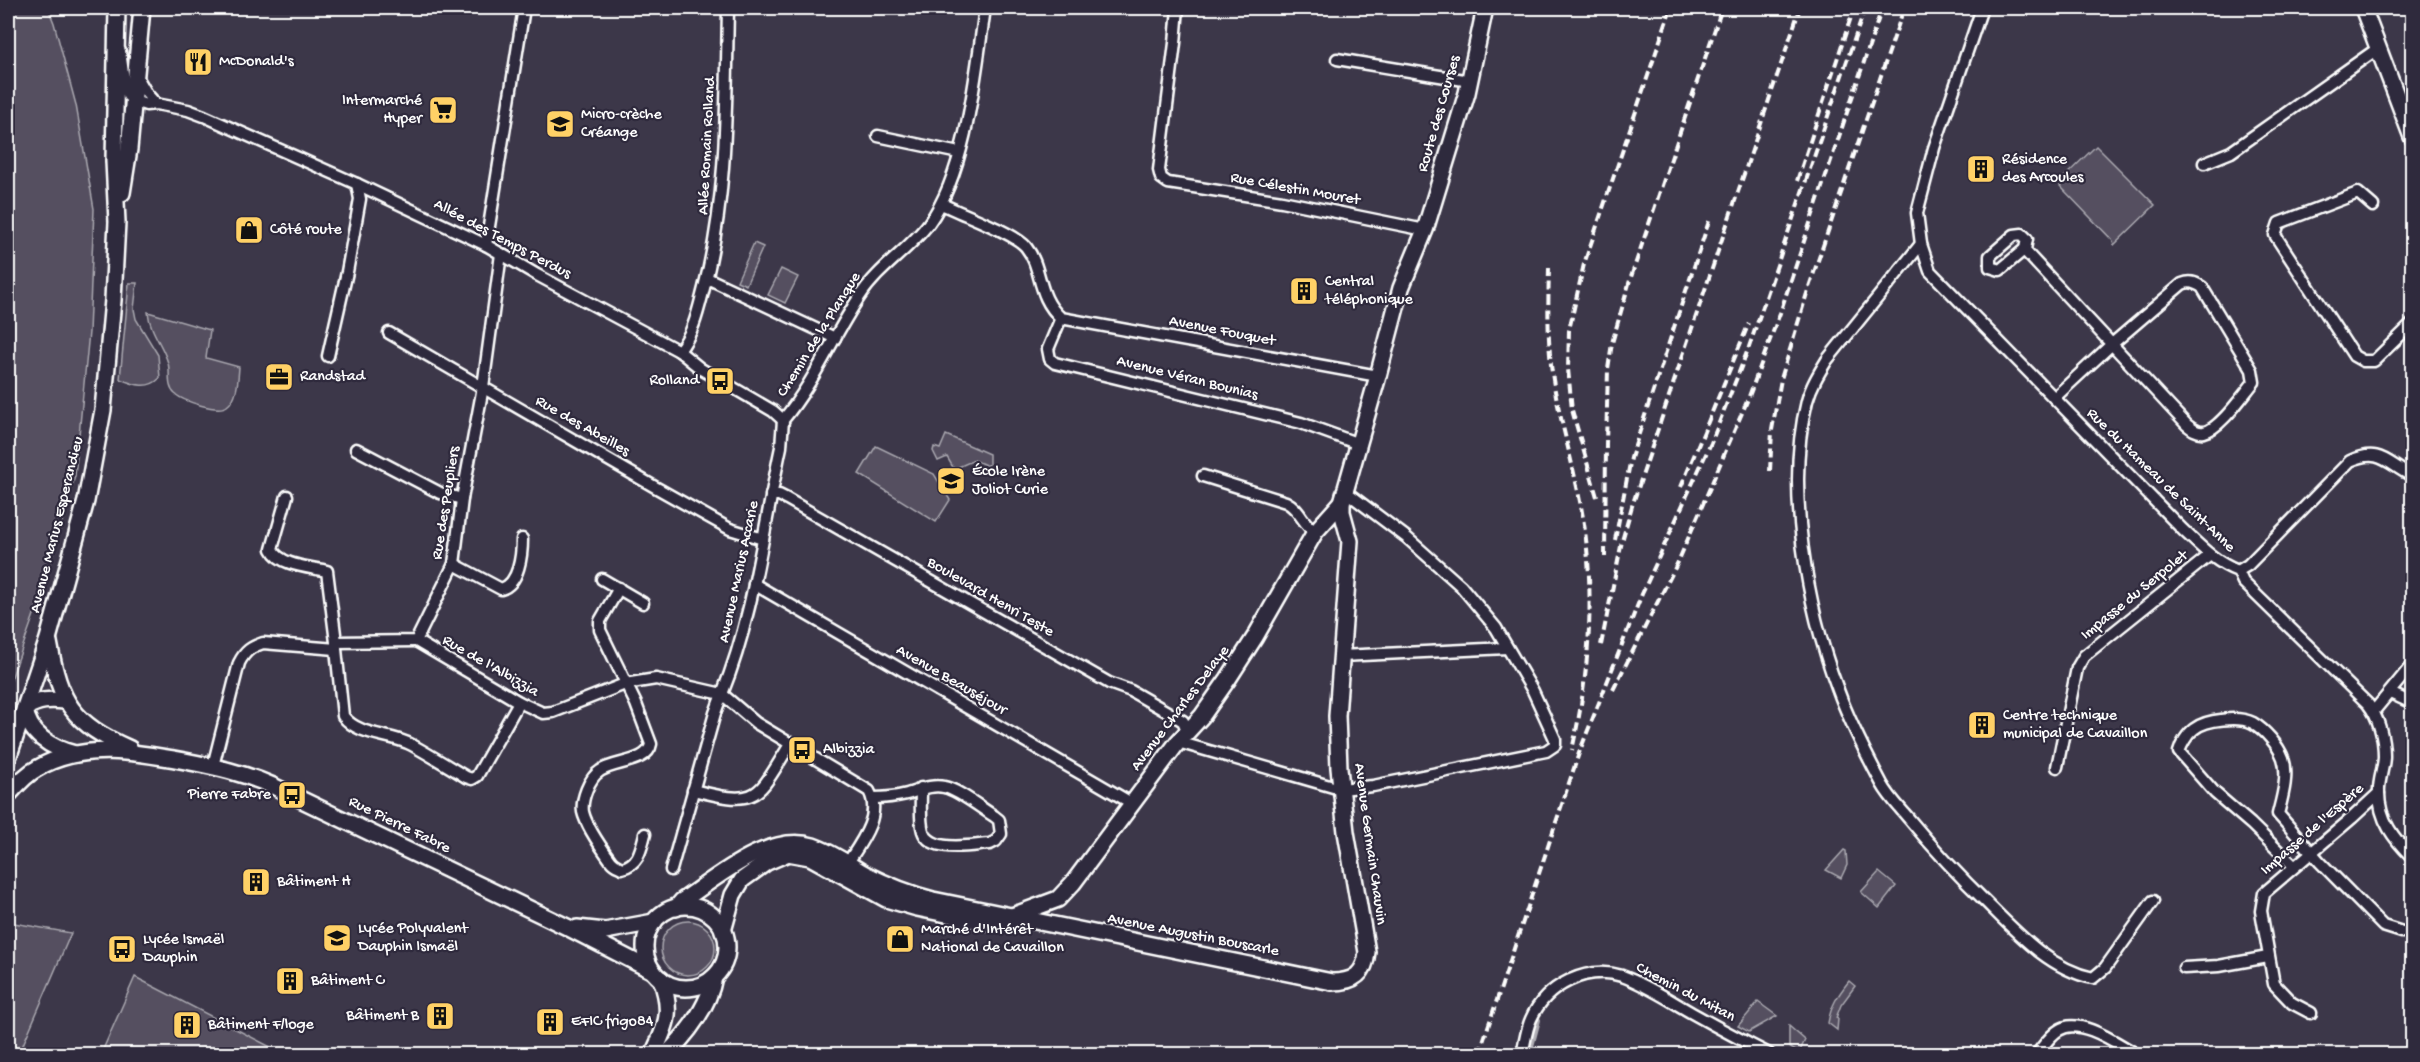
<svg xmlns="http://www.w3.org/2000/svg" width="2420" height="1062" font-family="'Gochi Hand',sans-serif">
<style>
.green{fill:#555060;stroke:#aaa8b0;stroke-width:1.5}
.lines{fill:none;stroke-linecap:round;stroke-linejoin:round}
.stream{stroke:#afadb4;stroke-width:4}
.street-casing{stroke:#fff;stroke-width:15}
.secondary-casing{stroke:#fff;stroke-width:20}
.street{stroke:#2f2a3d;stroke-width:10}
.secondary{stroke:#2f2a3d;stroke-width:15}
.rail{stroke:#fff;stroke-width:4;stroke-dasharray:9 4.5;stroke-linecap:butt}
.labels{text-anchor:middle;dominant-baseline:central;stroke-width:4.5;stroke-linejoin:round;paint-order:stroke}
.poi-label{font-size:16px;fill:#fff;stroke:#2f2a3d;text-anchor:start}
.street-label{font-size:16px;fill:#fff;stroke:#2f2a3d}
</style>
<rect width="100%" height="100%" fill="#3c3749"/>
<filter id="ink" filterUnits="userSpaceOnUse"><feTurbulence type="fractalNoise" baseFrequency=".0167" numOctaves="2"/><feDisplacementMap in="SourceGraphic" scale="12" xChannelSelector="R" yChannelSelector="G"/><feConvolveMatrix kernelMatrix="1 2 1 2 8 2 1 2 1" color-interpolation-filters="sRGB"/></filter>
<g filter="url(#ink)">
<g class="green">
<path d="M8,8H48L54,23L76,105L94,209L89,332L75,476L41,595L8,688Z"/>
<path d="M2096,146L2155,205L2114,245L2113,241L2060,186V181Z"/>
<path d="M754,243L763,247L746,285L737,281Z"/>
<path d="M781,269L798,277L785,303L768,295Z"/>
<path d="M129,283H137L134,309L136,319L158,355L160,378C148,390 135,385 120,379Z"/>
<path d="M148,312L210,330L206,358L239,367C238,379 238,398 227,406C218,413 183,401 175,394C166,386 171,373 168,363C163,345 150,332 148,312Z"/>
<path d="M946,435L989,454V464L988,466L974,460L954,469L947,457L938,461L933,451L934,447L940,449Z"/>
<path d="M876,446L934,474L950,500L936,522L859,474Z"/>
<path d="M1844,850L1846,851L1847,865L1841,878L1826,870Z"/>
<path d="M1879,872L1896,886L1879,908L1861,892Z"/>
<circle cx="688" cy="948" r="27"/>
<path d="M8,922L71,933L19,1054H8Z"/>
<path d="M135,977L284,1054H101Z"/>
<path d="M1849,981L1855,986L1841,1005L1836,1018L1838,1019L1837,1030L1828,1023C1831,1005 1838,995 1849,981Z"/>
<path d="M1758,1002L1777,1016L1749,1032L1738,1026Z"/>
<path d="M1789,1026L1805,1040L1799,1053L1789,1047Z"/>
</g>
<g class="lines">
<path class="stream" d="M1530,1054L1539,1020"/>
<g class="street-casing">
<g id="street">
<path d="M1178,8L1175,43L1159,170L1161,178L1168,183L1282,201L1425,230"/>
<path d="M1982,8L1934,148L1917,213L1921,244L1930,271L2183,530C2200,546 2216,563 2238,571L2243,582L2368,704C2379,718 2384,738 2384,756C2384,768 2378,781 2379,793C2379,820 2394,839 2412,857"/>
<path d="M120,51L125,88L128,96L134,101L146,105L156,104L188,110L204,116L357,184L486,245L537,275L679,351L701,369L773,411L783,420"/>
<path d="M1337,59L1470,81"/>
<path d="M136,75L147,94L156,104"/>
<path d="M878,136L959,153"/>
<path d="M2204,163L2231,152L2377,49"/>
<path d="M942,204C961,214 1015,233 1026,247C1043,268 1036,296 1061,318"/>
<path d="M2373,206L2358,193L2279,223L2275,235L2354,356L2363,361H2374L2412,324"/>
<path d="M2022,234L2027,239L2025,249L2000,270L1990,267V256L2014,235Z"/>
<path d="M1921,244L1827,360C1819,373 1811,386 1807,401C1785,487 1807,608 1838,690C1850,723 1866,754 1882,784C1889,797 1901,809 1910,820C1934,849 1960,877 1987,903C2017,933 2050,969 2093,978L2105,968L2153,901"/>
<path d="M486,245L524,8"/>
<path d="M2024,250L2187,425C2192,429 2197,433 2204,432C2220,429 2243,395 2254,382L2252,370L2202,287C2194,282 2190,281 2182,284L2112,344L2054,398"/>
<path d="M707,278L835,338"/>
<path d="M1061,318L1048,349L1050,359L1055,363L1301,423L1359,444"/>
<path d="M1061,318L1378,376"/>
<path d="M389,333L655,487L730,529L763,539"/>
<path d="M679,351C694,332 698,311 704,288C728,196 726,102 728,8"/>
<path d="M328,356L347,272L360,199L357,184"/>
<path d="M783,420L781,447C763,530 754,615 722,694L756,723L869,791C883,816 859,845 845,867"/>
<path d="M783,420C814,383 833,336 860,296C879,267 909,250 929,223C967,171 976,71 985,8"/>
<path d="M356,449L440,493L462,499"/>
<path d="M1203,476L1286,502C1300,509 1302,523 1315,532"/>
<path d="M771,495H779L787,499L1109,683L1131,691L1178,718L1183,721L1188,732"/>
<path d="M287,496L272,549C280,566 310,567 327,571L336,642"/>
<path d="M454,564L501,589C519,584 522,555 522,539"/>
<path d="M2238,571L2248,565L2350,461C2381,447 2387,464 2412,476"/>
<path d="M602,579L643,603"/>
<path d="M754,584L1133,804"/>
<path d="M619,588L600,621V630L636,704L651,744C648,763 614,761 600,771C589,778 581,800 583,812C586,825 603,850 611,861C614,865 618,866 622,868C639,864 641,849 645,834"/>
<path d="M416,641L519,702L543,713L553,712L625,684L656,679L722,694L715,713L671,870"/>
<path d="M336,649L343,716C359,737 390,733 412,745C430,755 448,766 466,777L472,779L477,776L519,702"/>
<path d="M1341,656L1507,648"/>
<path d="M2390,693L2412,703"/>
<path d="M2374,711L2412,665"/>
<path d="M1178,742L1340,789L1373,786L1546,751L1555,745V739L1533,691L1496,628L1461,586L1406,537L1345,491"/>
<path d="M213,766L239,663C245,651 251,647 263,643L336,649V642L416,641L454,564L462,499L483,387L501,254"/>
<path d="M2057,767L2077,668L2084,656L2210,555"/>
<path d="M693,790C761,807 756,798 791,743"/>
<path d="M873,798C884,798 895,797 907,794C919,791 930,784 944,787C957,789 981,808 994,816L999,820L1001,834L996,841L990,844C971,845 926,855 922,827C920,815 921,801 921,788"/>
<path d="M2294,866L2251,824L2215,793L2179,752C2181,745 2187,734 2194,729C2206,719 2239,716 2253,723C2265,730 2278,745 2283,758C2289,775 2282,798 2278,814L2320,862L2383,926L2402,932H2412"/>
<path d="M2184,968L2219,966L2268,957"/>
<path d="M2311,1013L2292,1003L2274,984L2261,911L2264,893L2352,818L2379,793"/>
<path d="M1522,1054C1525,1043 1526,1030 1531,1019C1546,985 1587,965 1622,976C1647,985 1669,1000 1692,1013C1717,1027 1743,1041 1769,1054"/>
<path d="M2037,1054C2043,1047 2050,1035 2059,1030C2079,1016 2118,1044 2136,1054"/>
</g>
</g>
<g class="secondary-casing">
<g id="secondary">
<path d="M2363,8L2412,137"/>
<path d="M122,193L129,149L142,8"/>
<path d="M49,642C60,703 72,723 130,749"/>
<path d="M25,708C28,734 51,748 75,754"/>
<path d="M25,708C39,700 49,699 65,701"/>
<path d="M8,758L48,639L86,501L103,410L113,300L117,222L114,161L117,8"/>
<path d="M8,795C17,785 26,774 38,768C83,742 137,752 185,761C216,767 244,773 273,786L567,927L653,971"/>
<circle cx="686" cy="947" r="41"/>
<path d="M676,908L682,901C716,878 769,832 813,846C831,852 848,864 865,874C887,885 909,894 933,900L1332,982C1354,982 1365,974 1367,952L1346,832L1339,768L1337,716L1350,541L1342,512V502L1378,376L1401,288L1425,230L1467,93L1485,8"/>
<path d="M1012,916L1058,899L1073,883L1178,742L1202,716L1228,679L1255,637L1315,532L1342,502"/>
<path d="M577,928L605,931L654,922"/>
<path d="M723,931L733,895L742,880L767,862L788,853L810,857L886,899L917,908L985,922H1014"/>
<path d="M653,1054C667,1025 673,1011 661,979"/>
<path d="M667,1054C687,1034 709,1006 714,977"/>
</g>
</g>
<use href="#street" class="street"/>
<use href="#secondary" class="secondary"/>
<g class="rail">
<path d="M1797,181L1854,8"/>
<path d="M1549,268C1548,310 1547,350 1555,391C1564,435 1577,479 1584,524C1595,599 1589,676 1572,750"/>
<path d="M1770,471L1772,430L1781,379L1808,290L1904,8"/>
<path d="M1681,487L1749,323"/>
<path d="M1597,497L1572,410L1568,369L1569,330L1584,264L1671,8"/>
<path d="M1615,540L1631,458L1710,218"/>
<path d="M1605,557L1606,444L1608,369L1612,343L1630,280L1722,8"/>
<path d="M1601,645L1622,541L1632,506L1800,8"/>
<path d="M1613,690L1678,562L1748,399L1780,313L1882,8"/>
<path d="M1479,1054L1579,753L1642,594L1711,443L1749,347L1865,8"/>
</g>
</g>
</g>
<defs>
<g id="restaurant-square" transform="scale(1.5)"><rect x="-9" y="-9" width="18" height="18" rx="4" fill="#ffd166" stroke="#2f2a3d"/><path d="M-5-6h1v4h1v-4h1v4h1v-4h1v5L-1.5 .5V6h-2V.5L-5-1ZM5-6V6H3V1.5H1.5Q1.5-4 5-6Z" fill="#111"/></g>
<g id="supermarket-square" transform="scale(1.5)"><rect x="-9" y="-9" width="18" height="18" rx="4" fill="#ffd166" stroke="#2f2a3d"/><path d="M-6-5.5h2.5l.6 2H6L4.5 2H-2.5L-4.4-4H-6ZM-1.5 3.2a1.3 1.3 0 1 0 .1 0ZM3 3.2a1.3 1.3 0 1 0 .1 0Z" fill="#111"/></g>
<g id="school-square" transform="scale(1.5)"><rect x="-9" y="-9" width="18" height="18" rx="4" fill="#ffd166" stroke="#2f2a3d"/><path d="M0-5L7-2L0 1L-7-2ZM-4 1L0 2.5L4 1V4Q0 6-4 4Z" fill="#111"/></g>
<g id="building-square" transform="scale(1.5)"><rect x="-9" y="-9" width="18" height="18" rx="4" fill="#ffd166" stroke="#2f2a3d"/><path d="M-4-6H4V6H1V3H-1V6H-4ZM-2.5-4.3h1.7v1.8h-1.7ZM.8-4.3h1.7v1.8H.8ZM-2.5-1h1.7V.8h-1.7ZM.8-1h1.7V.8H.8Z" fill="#111"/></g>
<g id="shop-square" transform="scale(1.5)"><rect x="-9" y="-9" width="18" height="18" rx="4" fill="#ffd166" stroke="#2f2a3d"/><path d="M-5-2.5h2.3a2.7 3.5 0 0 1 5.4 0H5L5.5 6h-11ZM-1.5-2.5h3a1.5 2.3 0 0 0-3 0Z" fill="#111"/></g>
<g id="office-square" transform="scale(1.5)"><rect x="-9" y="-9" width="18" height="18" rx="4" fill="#ffd166" stroke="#2f2a3d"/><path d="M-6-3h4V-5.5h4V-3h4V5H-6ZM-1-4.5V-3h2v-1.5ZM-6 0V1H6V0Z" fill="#111"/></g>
<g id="bus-square" transform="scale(1.5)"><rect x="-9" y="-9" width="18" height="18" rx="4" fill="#ffd166" stroke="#2f2a3d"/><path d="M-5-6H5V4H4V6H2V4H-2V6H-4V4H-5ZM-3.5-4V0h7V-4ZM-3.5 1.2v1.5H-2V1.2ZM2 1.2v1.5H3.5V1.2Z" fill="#111"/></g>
</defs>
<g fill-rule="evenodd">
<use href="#restaurant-square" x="198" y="62"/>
<use href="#supermarket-square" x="443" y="110"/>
<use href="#school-square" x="560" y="124"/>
<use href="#building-square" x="1981" y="169"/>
<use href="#shop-square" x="249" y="230"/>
<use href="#building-square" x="1304" y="291"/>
<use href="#office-square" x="279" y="377"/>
<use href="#bus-square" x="720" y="381"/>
<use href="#school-square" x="951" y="481"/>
<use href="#building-square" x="1982" y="725"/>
<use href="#bus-square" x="802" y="750"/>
<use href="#bus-square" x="292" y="795"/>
<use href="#building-square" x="256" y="882"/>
<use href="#school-square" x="337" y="938"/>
<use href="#shop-square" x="900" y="939"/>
<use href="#bus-square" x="122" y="949"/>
<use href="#building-square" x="290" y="981"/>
<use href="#building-square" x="440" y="1016"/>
<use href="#building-square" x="550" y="1022"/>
<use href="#building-square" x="187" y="1025"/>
</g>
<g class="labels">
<g class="poi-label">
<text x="219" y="62">McDonald's</text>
<text x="422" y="101" text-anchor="end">Intermarché<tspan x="422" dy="18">Hyper</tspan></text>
<text x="581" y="115">Micro-crèche<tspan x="581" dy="18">Créange</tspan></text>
<text x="2002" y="160">Résidence<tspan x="2002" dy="18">des Arcoules</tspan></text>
<text x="270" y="230">Côté route</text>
<text x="1325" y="282">Central<tspan x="1325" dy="18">téléphonique</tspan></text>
<text x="300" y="377">Randstad</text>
<text x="699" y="381" text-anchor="end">Rolland</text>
<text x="972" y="472">École Irène<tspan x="972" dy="18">Joliot Curie</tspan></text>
<text x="2003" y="716">Centre technique<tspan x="2003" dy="18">municipal de Cavaillon</tspan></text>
<text x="823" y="750">Albizzia</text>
<text x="271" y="795" text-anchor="end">Pierre Fabre</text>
<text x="277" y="882">Bâtiment H</text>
<text x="358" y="929">Lycée Polyvalent<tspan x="358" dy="18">Dauphin Ismaël</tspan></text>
<text x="921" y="930">Marché d'Intérêt<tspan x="921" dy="18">National de Cavaillon</tspan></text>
<text x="143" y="940">Lycée Ismaël<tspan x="143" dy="18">Dauphin</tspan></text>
<text x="311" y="981">Bâtiment C</text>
<text x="419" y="1016" text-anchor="end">Bâtiment B</text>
<text x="571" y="1022">EFIC frigo84</text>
<text x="208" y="1025">Bâtiment F/loge</text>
</g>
<g class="street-label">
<text transform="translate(1440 114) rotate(-74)">Route des Courses</text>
<text transform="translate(708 146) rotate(-87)">Allée Romain Rolland</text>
<text transform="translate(1295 190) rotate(10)">Rue Célestin Mouret</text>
<text transform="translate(502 240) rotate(28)">Allée des Temps Perdus</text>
<text transform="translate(1222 332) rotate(11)">Avenue Fouquet</text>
<text transform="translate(820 335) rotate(-58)">Chemin de la Planque</text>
<text transform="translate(1187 379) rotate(14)">Avenue Véran Bounias</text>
<text transform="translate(582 427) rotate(30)">Rue des Abeilles</text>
<text transform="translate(2160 481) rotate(44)">Rue du Hameau de Saint-Anne</text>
<text transform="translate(447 503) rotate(-81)">Rue des Peupliers</text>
<text transform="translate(58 525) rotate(-76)">Avenue Marius Esperandieu</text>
<text transform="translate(740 572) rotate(-78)">Avenue Marius Accarie</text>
<text transform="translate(2135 596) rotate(-39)">Impasse du Serpolet</text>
<text transform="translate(990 598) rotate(30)">Boulevard Henri Teste</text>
<text transform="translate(490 667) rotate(30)">Rue de l'Albizzia</text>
<text transform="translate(951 681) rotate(30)">Avenue Beauséjour</text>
<text transform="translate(1181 709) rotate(-53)">Avenue Charles Delaye</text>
<text transform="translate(399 826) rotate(26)">Rue Pierre Fabre</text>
<text transform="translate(2313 830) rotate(-41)">Impasse de l'Espère</text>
<text transform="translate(1369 844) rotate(82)">Avenue Germain Chauvin</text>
<text transform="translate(1193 936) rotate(11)">Avenue Augustin Bouscarle</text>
<text transform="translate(1685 993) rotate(28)">Chemin du Mitan</text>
</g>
</g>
<rect width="2420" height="1062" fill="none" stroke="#2f2a3d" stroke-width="30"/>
<rect x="15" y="15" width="2390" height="1032" fill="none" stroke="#fff" stroke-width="2" filter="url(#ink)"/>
</svg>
